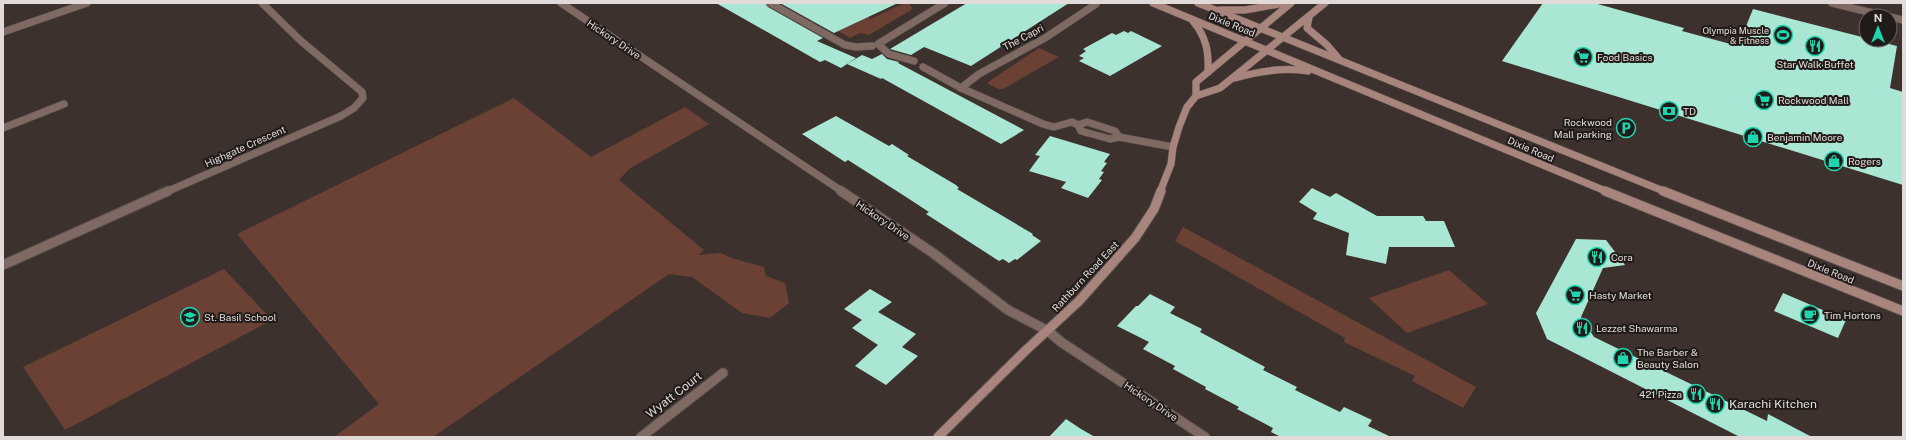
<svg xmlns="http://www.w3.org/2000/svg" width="1906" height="440" font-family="'Public Sans',sans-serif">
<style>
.green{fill:#6b4035}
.building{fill:#aae6d4}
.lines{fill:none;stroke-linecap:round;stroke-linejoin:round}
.street-far1-casing{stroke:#5b4f4d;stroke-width:8}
.street-casing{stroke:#5b4f4d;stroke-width:11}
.secondary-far1-casing{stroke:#5b4f4d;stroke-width:8}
.secondary-casing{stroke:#5b4f4d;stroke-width:11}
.street-far1{stroke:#7e6963;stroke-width:7}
.street{stroke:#7e6963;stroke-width:9}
.secondary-far1{stroke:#a8857c;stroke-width:7}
.secondary{stroke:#a8857c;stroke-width:9}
.labels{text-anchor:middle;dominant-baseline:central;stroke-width:4;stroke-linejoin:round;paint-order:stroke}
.far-poi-label{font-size:9px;fill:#e2dad8;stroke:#201b19;text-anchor:end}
.street-label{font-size:10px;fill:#e2dad8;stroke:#201b19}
.poi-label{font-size:10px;fill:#e2dad8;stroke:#201b19;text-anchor:start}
.near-street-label{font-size:12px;fill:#e2dad8;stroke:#201b19}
.near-poi-label{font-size:12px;fill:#e2dad8;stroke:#201b19;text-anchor:start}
</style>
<rect width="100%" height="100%" fill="#3d312e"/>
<g class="green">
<path d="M904,3L910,4L912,8L911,10L869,35L860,33L850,38L838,31L866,16L871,19Z"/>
<path d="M1039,48L1059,57L1003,89H999L988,84V82Z"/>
<path d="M514,98L591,157L685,107L709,124L629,169L619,180L704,250L698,255L720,253L735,259L764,267L766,276L785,283L789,303L770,318L742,313L692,277L669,274L433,437H334L379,404L237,234Z"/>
<path d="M1183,227L1476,387L1463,408L1412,381L1415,376L1344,342L1345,338L1175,241Z"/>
<path d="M224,269L272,320L65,430L23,367Z"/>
<path d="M1449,270L1488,304L1407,333L1369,298Z"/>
</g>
<g class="building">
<path d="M716,3H765L768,7L823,38L817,41L856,58L841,68L825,60L820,62Z"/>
<path d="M780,3H898L834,33Z"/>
<path d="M967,3H1069L971,66L924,47L911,55L890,49Z"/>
<path d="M1543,3H1594L1684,28L1682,31L1738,46L1753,9L1866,38V40H1873L1897,46L1890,88L1903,92V185L1502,61Z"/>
<path d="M1124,31L1128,33L1131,31L1162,46L1110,76L1079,61L1084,58L1079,56L1086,51L1083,49L1112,33L1116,35Z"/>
<path d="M882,54L887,59L899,62L898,63L1024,130L1001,144L882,78L881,79L847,64L862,55L872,59Z"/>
<path d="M836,116L889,146L892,144L909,155L907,156L956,185L959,188L957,189L1033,234L1032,235L1041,241L1017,260L1015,259L1009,263L1003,259L999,261L926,214L929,212L903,195L848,160L845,162L802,134Z"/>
<path d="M1050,136L1110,154L1104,162L1107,163L1101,171L1104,172L1099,179L1102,180L1088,198L1061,188L1066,182L1029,171L1040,156L1035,155Z"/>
<path d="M1312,188L1330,197L1336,193L1377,216H1423L1426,221H1444L1455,247H1389L1386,264L1346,255L1349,233L1313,219L1317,213L1299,202Z"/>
<path d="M1576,239L1606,240L1625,265L1603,268L1581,317L1594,337L1767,421L1768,414L1812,437H1740L1547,339L1536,313Z"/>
<path d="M870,289L892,302L878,312L916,334L902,347L918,356L886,385L855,366L878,345L852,328L862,320L844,309Z"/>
<path d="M1783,293L1846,320L1838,338L1774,311Z"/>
<path d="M1150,294L1175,307L1170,313L1202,329L1200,332L1265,367L1263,370L1297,387L1295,390L1340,412L1344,407L1372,420L1368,426L1391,437H1281L1271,432L1273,428L1237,409L1239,407L1205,389L1206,387L1173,369L1175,366L1143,349L1149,342L1117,326L1136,306H1138Z"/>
<path d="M1066,419L1081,429L1095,437H1049Z"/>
</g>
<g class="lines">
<g class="street-far1-casing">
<g id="street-far1">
<path d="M561,3L843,192"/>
<path d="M770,3L845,45L856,47L872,46"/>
<path d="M1832,3L1885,16"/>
<path d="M1890,17L1903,20"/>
<path d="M3,32L87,3"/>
<path d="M914,61L889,54L878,44L945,3"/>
<path d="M923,67L961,88L1043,124L1054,127L1072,122L1078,125L1087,122L1115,131L1119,137"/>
<path d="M961,88L979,74L1045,38L1096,4"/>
<path d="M1078,125L1081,131L1110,139L1119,137L1173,147"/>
<path d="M3,128L64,104"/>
<path d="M166,192L341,116L354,108L363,98L362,92L301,41L262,3"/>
</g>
</g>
<g class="street-casing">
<g id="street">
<path d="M841,191L933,253L1008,310L1048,331L1061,342L1205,437"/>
<path d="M3,265L168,191"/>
<path d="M641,437L723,373"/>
</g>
</g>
<g class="secondary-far1-casing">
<g id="secondary-far1">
<path d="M1153,3L1608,192"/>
<path d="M1198,3L1666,192"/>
<path d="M1220,10H1245L1285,3"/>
<path d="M1309,17L1307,28L1327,45L1339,59"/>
<path d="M1193,21C1206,37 1209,51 1208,72"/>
<path d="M1235,78C1259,71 1283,67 1308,71"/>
<path d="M1196,96V82L1291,3"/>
<path d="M1160,192L1171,164L1173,147L1179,127L1187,107L1196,96L1220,88L1325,3"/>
</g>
</g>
<g class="secondary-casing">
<g id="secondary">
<path d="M1605,191L1903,311"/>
<path d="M1663,191L1903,286"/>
<path d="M938,437L1024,352L1079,301L1135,238L1154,209L1161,191"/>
</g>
</g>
<use href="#street-far1" class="street-far1"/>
<use href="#street" class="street"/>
<use href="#secondary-far1" class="secondary-far1"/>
<use href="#secondary" class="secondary"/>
</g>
<defs>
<g id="stadium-ring" transform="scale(1)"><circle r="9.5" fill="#201b19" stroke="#1fd5b0" stroke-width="1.5"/><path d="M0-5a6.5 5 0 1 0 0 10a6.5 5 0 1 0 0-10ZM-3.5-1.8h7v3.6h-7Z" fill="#1fd5b0"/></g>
<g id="restaurant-ring" transform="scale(1)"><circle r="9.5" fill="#201b19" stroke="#1fd5b0" stroke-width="1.5"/><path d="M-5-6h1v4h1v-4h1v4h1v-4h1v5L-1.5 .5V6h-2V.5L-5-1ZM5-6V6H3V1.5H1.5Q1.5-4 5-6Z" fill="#1fd5b0"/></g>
<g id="supermarket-ring" transform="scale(1)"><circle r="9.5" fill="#201b19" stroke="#1fd5b0" stroke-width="1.5"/><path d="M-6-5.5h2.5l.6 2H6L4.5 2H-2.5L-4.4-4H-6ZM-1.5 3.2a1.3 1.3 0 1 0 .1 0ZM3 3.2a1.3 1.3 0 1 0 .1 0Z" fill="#1fd5b0"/></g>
<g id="bank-ring" transform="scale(1)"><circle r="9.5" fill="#201b19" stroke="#1fd5b0" stroke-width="1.5"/><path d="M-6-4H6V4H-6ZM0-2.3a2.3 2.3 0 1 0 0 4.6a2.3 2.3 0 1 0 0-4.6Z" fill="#1fd5b0"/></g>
<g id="parking-ring" transform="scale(1)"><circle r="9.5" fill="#201b19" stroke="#1fd5b0" stroke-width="1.5"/><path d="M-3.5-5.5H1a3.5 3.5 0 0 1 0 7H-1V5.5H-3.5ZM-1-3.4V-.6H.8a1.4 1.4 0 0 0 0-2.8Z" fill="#1fd5b0"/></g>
<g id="shop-ring" transform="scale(1)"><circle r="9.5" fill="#201b19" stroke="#1fd5b0" stroke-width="1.5"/><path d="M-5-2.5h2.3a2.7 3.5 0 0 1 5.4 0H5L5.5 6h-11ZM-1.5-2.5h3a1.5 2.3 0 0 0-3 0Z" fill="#1fd5b0"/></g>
<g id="cafe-ring" transform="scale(1)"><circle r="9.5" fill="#201b19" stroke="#1fd5b0" stroke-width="1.5"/><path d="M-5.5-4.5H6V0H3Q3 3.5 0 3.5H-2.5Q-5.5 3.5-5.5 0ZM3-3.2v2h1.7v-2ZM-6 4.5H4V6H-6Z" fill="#1fd5b0"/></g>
<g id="school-ring" transform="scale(1)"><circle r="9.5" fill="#201b19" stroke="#1fd5b0" stroke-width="1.5"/><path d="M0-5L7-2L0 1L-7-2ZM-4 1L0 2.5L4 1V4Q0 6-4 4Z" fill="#1fd5b0"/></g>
</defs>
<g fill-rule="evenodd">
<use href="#stadium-ring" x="1783" y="35"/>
<use href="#restaurant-ring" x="1815" y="46"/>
<use href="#supermarket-ring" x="1583" y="57"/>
<use href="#supermarket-ring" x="1764" y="100"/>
<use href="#bank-ring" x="1669" y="111"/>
<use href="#parking-ring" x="1626" y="128"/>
<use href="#shop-ring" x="1753" y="137"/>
<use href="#shop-ring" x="1834" y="161"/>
<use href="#restaurant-ring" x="1597" y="257"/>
<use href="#supermarket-ring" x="1575" y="295"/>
<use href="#cafe-ring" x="1810" y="315"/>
<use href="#school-ring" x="190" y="317"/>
<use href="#restaurant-ring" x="1582" y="328"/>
<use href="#shop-ring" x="1623" y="358"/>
<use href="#restaurant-ring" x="1696" y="394"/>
<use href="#restaurant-ring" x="1715" y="404"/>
</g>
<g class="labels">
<g class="far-poi-label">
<text x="1769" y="30">Olympia Muscle<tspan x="1769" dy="10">&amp; Fitness</tspan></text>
</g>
<g class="street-label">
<text transform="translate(1232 24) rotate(22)">Dixie Road</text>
<text transform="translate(1023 37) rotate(-28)">The Capri</text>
<text transform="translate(614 39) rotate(34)">Hickory Drive</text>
<text transform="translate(245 146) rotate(-24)">Highgate Crescent</text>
<text transform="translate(1531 149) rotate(23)">Dixie Road</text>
<text transform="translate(883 220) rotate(34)">Hickory Drive</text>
<text transform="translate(1831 271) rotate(22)">Dixie Road</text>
<text transform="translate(1085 276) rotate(-47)">Rathburn Road East</text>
<text transform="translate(1151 401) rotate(34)">Hickory Drive</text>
</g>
<g class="poi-label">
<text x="1597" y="57">Food Basics</text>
<text x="1815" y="64" text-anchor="middle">Star Walk Buffet</text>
<text x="1778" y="100">Rockwood Mall</text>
<text x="1683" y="111">TD</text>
<text x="1612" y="122" text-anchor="end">Rockwood<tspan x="1612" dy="12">Mall parking</tspan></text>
<text x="1767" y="137">Benjamin Moore</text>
<text x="1848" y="161">Rogers</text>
<text x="1611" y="257">Cora</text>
<text x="1589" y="295">Hasty Market</text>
<text x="1824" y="315">Tim Hortons</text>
<text x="204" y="317">St. Basil School</text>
<text x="1596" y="328">Lezzet Shawarma</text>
<text x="1637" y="352">The Barber &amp;<tspan x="1637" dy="12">Beauty Salon</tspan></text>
<text x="1682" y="394" text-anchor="end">421 Pizza</text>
</g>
<g class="near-street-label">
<text transform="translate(674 395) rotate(-38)">Wyatt Court</text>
</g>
<g class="near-poi-label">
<text x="1729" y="404">Karachi Kitchen</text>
</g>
</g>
<rect width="1906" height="440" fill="none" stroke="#e2dad8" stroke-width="8"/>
<g transform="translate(1878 28)"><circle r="19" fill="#201b19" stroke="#6e6765"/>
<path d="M0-3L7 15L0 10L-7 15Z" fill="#1fd5b0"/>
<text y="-6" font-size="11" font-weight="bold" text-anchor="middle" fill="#e2dad8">N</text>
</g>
</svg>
